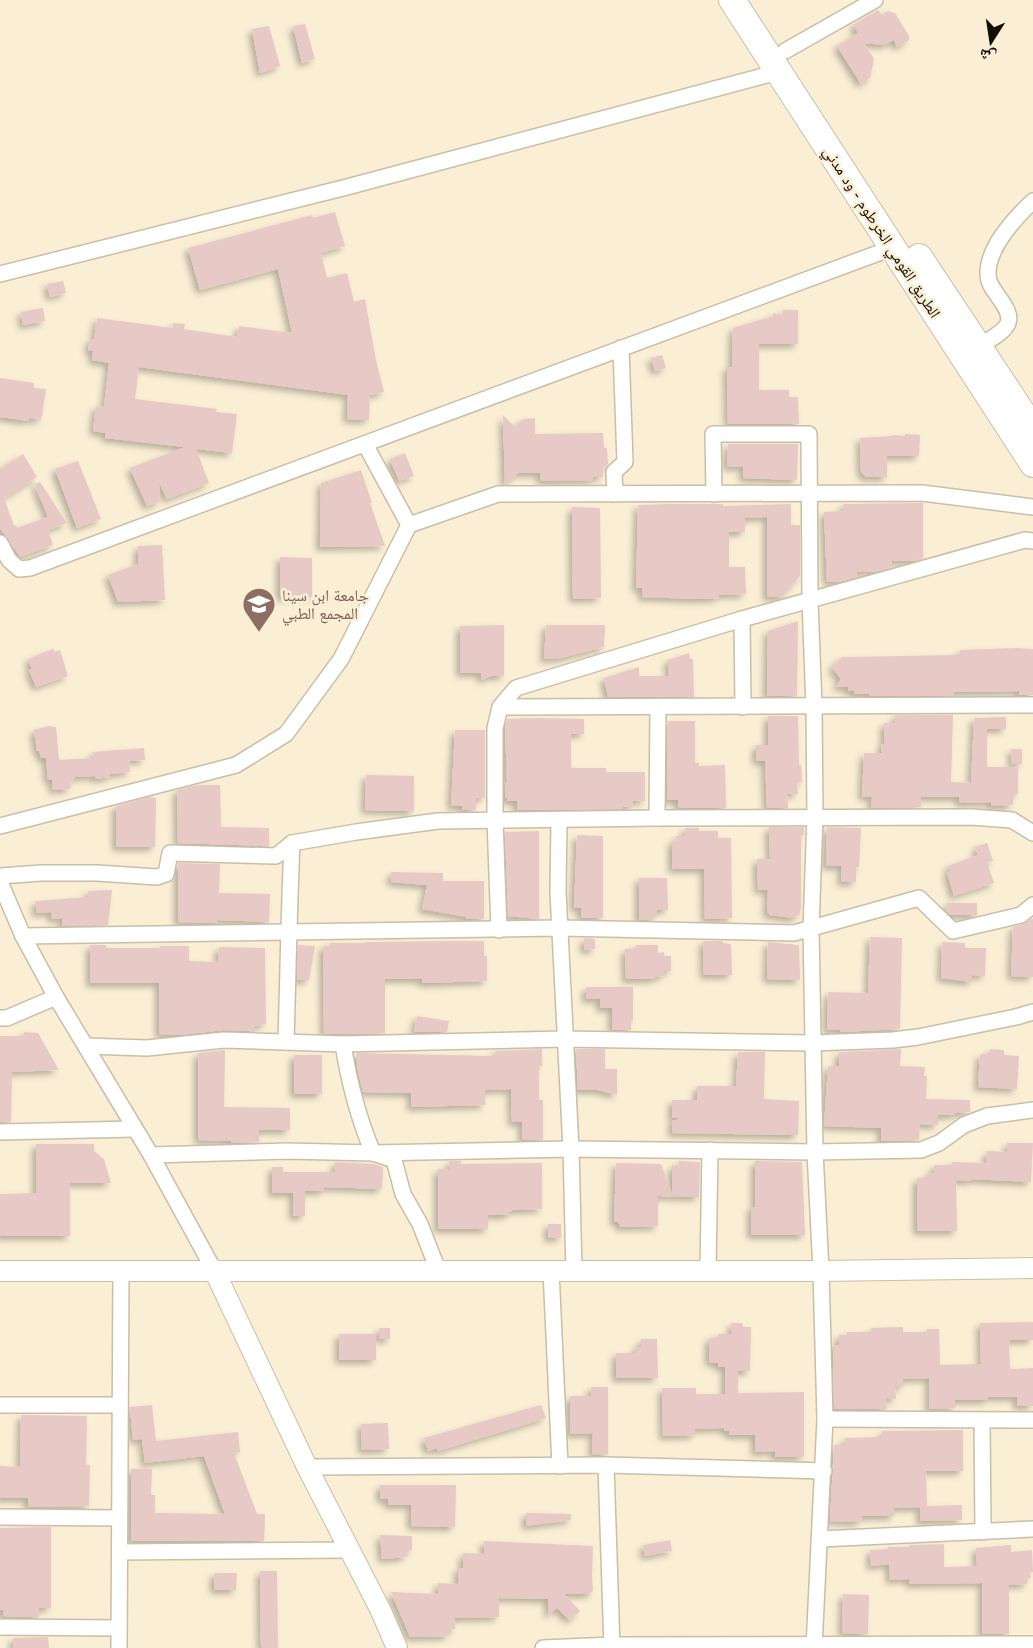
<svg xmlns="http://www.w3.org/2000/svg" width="1033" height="1648" font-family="Arial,'Noto Naskh Arabic',sans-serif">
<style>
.building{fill:#e7c9c5;filter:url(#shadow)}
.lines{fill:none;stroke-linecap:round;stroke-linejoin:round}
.minor-casing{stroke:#cabea6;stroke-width:18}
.tertiary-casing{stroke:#cabea6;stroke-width:22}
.trunk-casing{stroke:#cabea6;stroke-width:28}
.minor{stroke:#fff;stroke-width:15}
.tertiary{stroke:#fff;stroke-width:20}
.trunk{stroke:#fff;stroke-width:26}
.labels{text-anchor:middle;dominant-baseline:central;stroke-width:5;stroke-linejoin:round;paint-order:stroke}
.street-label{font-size:16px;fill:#130f07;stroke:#faeed5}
.education-label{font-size:16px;fill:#785e54;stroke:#faeed5;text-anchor:start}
</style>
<defs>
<filter id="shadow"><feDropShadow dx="-4" dy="4" stdDeviation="3" flood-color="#0004"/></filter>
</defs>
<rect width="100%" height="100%" fill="#faeed5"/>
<g class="building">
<path d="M878,10L882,15L888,11L895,13L909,36V40L897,47L894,40L884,45L864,43L874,59L870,78L861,84L837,46L858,33L853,25Z"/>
<path d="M305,24L315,59L302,63L293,26Z"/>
<path d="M269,26L280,66L260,73L252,29Z"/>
<path d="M335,212L345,246L321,253L327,278L347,273L354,302L365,299L376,360L384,392L370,395L369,420L347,419L348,395L139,367L135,399L217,409L216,412L237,414L232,453L196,449L209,483L167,499L159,482L160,501L147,506L130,468L185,447L105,438L106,433L93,431L96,406L104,407L109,363L92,360L93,351L88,350L90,339L94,340L97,318L173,328V323L185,324L184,329L237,337L239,326L292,333L278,269L200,290L188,248L312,215L313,218Z"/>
<path d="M63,281L66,293L50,297L47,284Z"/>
<path d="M43,308L45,321L23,325L21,312Z"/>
<path d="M783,310H798V344H759V390H789V397H798L799,424H728L727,367H732L733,328L773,316V313L782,315Z"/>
<path d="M662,355L666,368L655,371L651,358Z"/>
<path d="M0,378L34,383V388L46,389L41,420L29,418V421L0,417Z"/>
<path d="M503,415L515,427L523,419L535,418V434L603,433L604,448H607L608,464L603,469V477H593V480L541,481L540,473H518L507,484H505Z"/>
<path d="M905,434L920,435L919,456H887V477H866L861,472L860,438L892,436L893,435L905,436Z"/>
<path d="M728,444H798L797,480L743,478V466L727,467Z"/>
<path d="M405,453L414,476L399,481L390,459Z"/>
<path d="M23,454L37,477L4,498L14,526L16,525L17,528L48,517L35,484L40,482L67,523L48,530L53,545L20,557L0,528V469Z"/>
<path d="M78,461L101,519L77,528L55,469Z"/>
<path d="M361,470L372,503H370L385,546L320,547L321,483Z"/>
<path d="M923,503V558L915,561H891L892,567L878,571L857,572V577L838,582H827L824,512L844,511L843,504Z"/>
<path d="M670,504H723V506L791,504V525H800V576L782,597H767V517L745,518V532H729V567H745L746,594L719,595V598L697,599L642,597V588H636L638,505Z"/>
<path d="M572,507L600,508L601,598L573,599Z"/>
<path d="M162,545L165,600L118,602L108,575L138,564V546Z"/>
<path d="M280,557L312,558V597H280Z"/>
<path d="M798,621L797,696H767L768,631Z"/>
<path d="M504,625V676H491L481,680V673H460V626Z"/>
<path d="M546,625H605L604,647L561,658L544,659Z"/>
<path d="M1016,648L1033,649V695H1019V691L954,692V696H870L869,694H854V691H848V687H836L841,679L832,668L842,657L960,655V650Z"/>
<path d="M53,649L55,652L60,650L68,676L36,687L29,670L32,669L28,659Z"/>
<path d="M689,653L690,659H693L694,697H608L604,678L639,667V676H669L668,660Z"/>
<path d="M895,715H953L951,782L971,783L974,718L1006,717V729H987V767H1018V794H1013V805L991,806V802L960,803L959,797H921V807L871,808L872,797L862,796L864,753H882L881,744H884V723H895Z"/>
<path d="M768,716H798L799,765H801L802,782H797L798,794H787L788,808H767L765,761H756V745H768Z"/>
<path d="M537,718L584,719V734H571V768H606V772H645V801H632L633,807H623V809L517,810V801H507V798H505V782H507L505,727L507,719Z"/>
<path d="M668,721H695V763H699V766L725,765L726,808H685L678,807V800H667Z"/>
<path d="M49,726L56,727L59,760L94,758L93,752L144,748L145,760L129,761L130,772L110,774V777L95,779V776L75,777L70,785V789L53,790L52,780H48L46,758H41L39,750L37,751L34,730Z"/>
<path d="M455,730H485V798H476V810H462L463,806H451Z"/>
<path d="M1011,749H1022V764H1012Z"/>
<path d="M366,775L414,776V811L365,810Z"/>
<path d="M197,785H220L221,827L269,828V846L178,843L177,790Z"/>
<path d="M149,797L156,798L155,847H116V806Z"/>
<path d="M769,827H804V835L801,836V909L799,915L793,918L770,915L767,912L768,890H758L757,859H770Z"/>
<path d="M827,827L861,828L859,867H856V882H841L842,866H826Z"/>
<path d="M685,828H699V831H718V838H731L732,918L705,919L704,869H672V841H677L676,836H685Z"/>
<path d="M539,831V919L508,916L505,832Z"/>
<path d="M577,835L603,836V918H581V908H574Z"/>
<path d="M987,843L993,861L987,862L994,883L954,896L947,873L950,872L948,866L978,855L975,847Z"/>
<path d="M178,863L220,864L219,893L270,894L269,922L218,920V923L178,922Z"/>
<path d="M391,872L443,873V881H484V919H466V917L422,909L427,885L391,882Z"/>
<path d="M639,878H667L668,910H657V916H653V920H639Z"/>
<path d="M112,890L108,925L62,926L63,918L52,919L51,912L36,913V901L88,897V891Z"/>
<path d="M947,903H977V915H951L946,911Z"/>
<path d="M1031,919H1033V977L1011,976L1013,927L1024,924Z"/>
<path d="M870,937L902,938L900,1029L840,1032V1030H827L828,992L868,993Z"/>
<path d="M584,938L595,939V949L584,950Z"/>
<path d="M455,941H484V956H487V981L422,983V979H385V1033L324,1034L323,946H330V943H366V942Z"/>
<path d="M703,941H723V943L731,944L732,975H704Z"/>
<path d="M768,942L799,945L800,980L767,979Z"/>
<path d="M942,942L965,943V948H986L985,976L972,975V982L941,978Z"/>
<path d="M90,945H106V948H160V946H189V961L218,962L219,947L265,948L266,1024L255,1026V1031L223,1030L180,1035L159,1034V983H90Z"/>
<path d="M298,945L315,946L309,980H297Z"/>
<path d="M636,945H658V953L664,952V956H671V971H664V976L655,977V979H626L625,949H636Z"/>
<path d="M586,987H633V1020H631V1030H612V1008H600V999H586Z"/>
<path d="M417,1016L449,1021L447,1032H414Z"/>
<path d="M24,1032L38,1033L59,1070L12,1072L11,1122H0V1036H24Z"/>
<path d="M542,1049V1066H539V1100H543V1140H522V1122H512L511,1089L485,1090V1105L411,1107V1093L363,1092L357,1067V1053L494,1056L495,1051Z"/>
<path d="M576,1049H605V1069H617V1095L598,1090H578Z"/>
<path d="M901,1049L900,1066L925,1067L924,1076H927L926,1099L970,1100V1112L955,1113V1115H938V1125L920,1124L919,1140L881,1141V1128L824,1126L828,1066H839V1052Z"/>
<path d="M990,1049L1004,1050V1055L1019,1056L1017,1089L978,1087L980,1054H990Z"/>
<path d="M225,1050L224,1107L290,1108V1130H259V1142L231,1143V1141L198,1140V1053Z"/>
<path d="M738,1052H765L764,1099L799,1101L798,1135L672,1133V1121L681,1118H672V1100H697V1086H736Z"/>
<rect x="294" y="1055" width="28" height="39"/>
<path d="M1007,1143H1033L1031,1182L971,1179V1181L956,1180L957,1231H917V1178H927V1173H934V1165H952V1162L986,1163L987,1151L1007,1152Z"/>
<path d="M36,1144H94V1151L104,1159L111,1183H70V1236H0V1194L36,1193Z"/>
<path d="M449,1161H461V1164L542,1163V1209L512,1210V1212H509V1215H488V1229H438V1169H449Z"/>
<path d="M679,1161L700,1162L699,1197L658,1196V1226L621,1227L618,1222H614L616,1163L661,1164L672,1194V1165L679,1166Z"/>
<path d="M755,1161L802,1162L805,1235H751V1207H755Z"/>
<path d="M335,1162L375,1164L383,1167L382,1189L324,1187V1191H305V1216H293V1193H272V1167H283V1172H335Z"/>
<rect x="548" y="1224" width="13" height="14"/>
<path d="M1033,1322V1340H1009L1010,1369L1033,1368V1406H1017V1397H988V1400H955V1408L929,1409V1378L903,1379V1387H895L896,1399H886L887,1409H834L833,1345H839V1335H847V1332H871V1328L903,1327V1332H927V1329H939L940,1365L981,1364L980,1323Z"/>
<path d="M731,1323H742L743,1327H751L750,1371H738V1393L804,1392V1457H775V1451L755,1452V1435H730L729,1431H724V1428L695,1429V1435L663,1436L662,1388H696V1394H725V1367H718V1363L709,1362V1338L718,1337V1334H732Z"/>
<rect x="379" y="1328" width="11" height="11"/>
<rect x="339" y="1334" width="37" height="26"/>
<path d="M641,1339H657L658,1378H616V1353H635V1347H641Z"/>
<path d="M591,1387H608V1455L592,1454L593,1433L570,1434V1396H591Z"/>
<path d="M152,1405L156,1441L238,1432L240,1452L234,1453L257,1514H265L264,1541H131V1469H152L151,1495H155V1513L225,1514L204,1456L145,1463L142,1439L133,1440L130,1407Z"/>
<path d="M541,1405L546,1418L438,1451L437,1448L428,1451L424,1438Z"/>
<path d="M21,1415L87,1416L86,1465H90L89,1506L28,1507V1498H0V1466L20,1467Z"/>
<path d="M388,1423L389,1449L362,1450L361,1424Z"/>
<path d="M963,1430V1471H926L927,1506L962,1505V1520L920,1521V1507L894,1508V1516H862L861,1522L830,1521L834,1445H845V1438L882,1437V1431Z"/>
<path d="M380,1485H456L455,1527L411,1526V1505H388V1499H380Z"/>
<path d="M526,1513L571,1514V1520L526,1526Z"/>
<path d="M51,1527V1608H39V1617L3,1616V1610H0V1528Z"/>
<path d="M380,1535L412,1536V1550H406L407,1557L382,1559Z"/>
<path d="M670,1540L672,1551L645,1556L643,1545Z"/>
<path d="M484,1541L593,1546L592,1575L593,1591L589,1594H564L580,1611L570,1620L557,1608L548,1615V1599L499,1598V1617L455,1618V1629H449V1636L410,1637L391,1592L438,1594V1583L458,1584V1568H463V1553L484,1554Z"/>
<path d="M944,1544V1567L977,1566L976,1548L1011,1545V1552L1032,1550L1033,1572H1030V1578H1027V1584L1009,1585V1634H982V1583L910,1584L909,1579L890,1580L889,1564L871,1566L870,1550L888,1549V1547H910V1545Z"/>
<path d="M260,1571H277L278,1648H261Z"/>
<path d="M214,1573H237L236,1590H214Z"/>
<path d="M843,1594L869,1595L868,1634L842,1633Z"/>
<path d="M48,1637L49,1648H13V1638Z"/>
</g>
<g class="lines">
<g class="minor-casing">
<g id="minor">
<path d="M785,51L875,0"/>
<path d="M0,274L347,187L778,72"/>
<path d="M979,346C988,340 1004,333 1008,323C1013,309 993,294 989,281C982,253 1015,218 1033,201"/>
<path d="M615,494L614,472L625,462L621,348"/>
<path d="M714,494L713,434H809L810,601L814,706L815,816L811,929L815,1152L821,1271L825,1419L814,1648"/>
<path d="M409,525L498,494L922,493L1033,507"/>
<path d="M0,543L9,560L19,569L30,568L892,248"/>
<path d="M742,619L743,707"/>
<path d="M500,707L1033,705"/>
<path d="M657,818L658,707"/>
<path d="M559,820L558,892L571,1149L574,1271"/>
<path d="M0,826L236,765L286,734L341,659L409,525L365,444"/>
<path d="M0,876L41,873H97L157,877L166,874L170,853L276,856L292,843L356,832L438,821L657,818L971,817L1012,820L1033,833"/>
<path d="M0,882L23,936L56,997L151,1155L214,1270"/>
<path d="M499,930L495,819V728L500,707L516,688L742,619L1025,540L1033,541"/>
<path d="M23,936L559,928L794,933L919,898L953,931L1021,915L1033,905"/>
<path d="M0,1018H7L56,997"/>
<path d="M286,1042C288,976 289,910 292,843"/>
<path d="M343,1044C349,1083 358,1117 373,1153L394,1160L403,1194L420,1224L438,1270"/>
<path d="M86,1046L147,1048L224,1040L343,1044L564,1039L813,1043L893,1040L918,1037L1016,1017L1033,1012"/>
<path d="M0,1132L134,1129"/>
<path d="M151,1155L287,1151L373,1153L571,1149L815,1152L921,1150L939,1143L964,1125L987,1116L1033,1110"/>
<path d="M551,1270L560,1466"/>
<path d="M708,1270L710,1150"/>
<path d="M0,1405H119"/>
<path d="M825,1419L1033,1420"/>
<path d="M982,1420L983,1532"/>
<path d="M606,1465L612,1648"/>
<path d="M307,1467L606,1465L824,1471"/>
<path d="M0,1517L118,1518"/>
<path d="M820,1539L1033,1529"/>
<path d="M120,1552L350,1550"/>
<path d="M0,1627L119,1628"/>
<path d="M119,1648L121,1271"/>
<path d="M543,1648L612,1645L1033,1644"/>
</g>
</g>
<g class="tertiary-casing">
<g id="tertiary">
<path d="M214,1270L307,1467L380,1609L397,1648"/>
<path d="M0,1271H821L1033,1268"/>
</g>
</g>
<g class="trunk-casing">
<g id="trunk">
<path d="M732,0L1033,464"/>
<path d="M919,257L1033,429"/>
</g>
</g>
<use href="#minor" class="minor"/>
<use href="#tertiary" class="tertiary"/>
<use href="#trunk" class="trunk"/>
</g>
<defs>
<g id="university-pin" transform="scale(1.725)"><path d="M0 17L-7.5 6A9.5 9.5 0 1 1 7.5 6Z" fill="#8d6e63" stroke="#faeed5"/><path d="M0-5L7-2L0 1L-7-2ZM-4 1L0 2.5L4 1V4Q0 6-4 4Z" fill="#fff"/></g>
</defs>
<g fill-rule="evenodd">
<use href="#university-pin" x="259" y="604"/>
</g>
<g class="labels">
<g class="street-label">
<text transform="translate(882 232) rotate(57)">الطريق القومي الخرطوم - ود مدني</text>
</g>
<g class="education-label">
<text x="282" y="595">جامعة ابن سينا<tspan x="282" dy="18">المجمع الطبي</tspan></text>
</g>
</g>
<g transform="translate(991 42) rotate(192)" stroke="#faeed5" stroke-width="4.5" paint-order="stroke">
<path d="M0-4.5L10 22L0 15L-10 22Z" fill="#130f07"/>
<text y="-9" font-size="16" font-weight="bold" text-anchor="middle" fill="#130f07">ش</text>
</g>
</svg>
